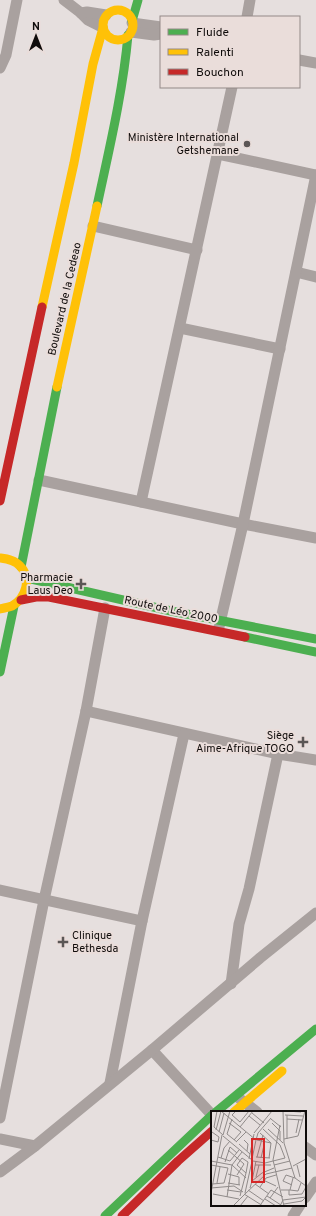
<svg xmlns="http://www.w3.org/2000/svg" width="316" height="1216" font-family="Overpass,sans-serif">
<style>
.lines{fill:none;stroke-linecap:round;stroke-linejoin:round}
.street{stroke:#a9a19f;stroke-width:11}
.fast{stroke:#4caf50;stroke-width:9}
.slow{stroke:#ffc107;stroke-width:9}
.jam{stroke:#c62828;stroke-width:9}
.poi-dot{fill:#5b5655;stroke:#eaddda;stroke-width:1.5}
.labels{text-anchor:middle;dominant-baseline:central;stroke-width:4;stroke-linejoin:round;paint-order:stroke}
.poi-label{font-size:11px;fill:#100c0b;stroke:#eaddda;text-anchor:end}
.street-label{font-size:11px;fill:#100c0b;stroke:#eaddda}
.inset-road{fill:none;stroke:#908b8a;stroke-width:1}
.view{fill:#d62828;fill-opacity:0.15;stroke:#d62828;stroke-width:2}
.inset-edge{fill:none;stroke:#100c0b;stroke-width:2}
</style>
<rect width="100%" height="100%" fill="#e6dfde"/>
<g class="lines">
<g class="street">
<path d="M64,0L81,13L88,20L102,27"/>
<path d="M81,13L87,12L106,15"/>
<path d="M247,17L250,0"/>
<path d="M132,23L161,27"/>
<path d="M131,32L154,35L161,34"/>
<path d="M299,60L316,63"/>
<path d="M0,68L6,55L17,0"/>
<path d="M218,154L316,175"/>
<path d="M93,226L197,250"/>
<path d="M296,272L316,277"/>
<path d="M180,328L280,349"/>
<path d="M39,480L243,524L316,538"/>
<path d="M141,502L232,87"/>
<path d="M219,627L243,524L316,175"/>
<path d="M86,711L278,754L316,760"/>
<path d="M0,890L142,921"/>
<path d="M231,984L239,924L249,889L278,754"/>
<path d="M152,1050L212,1115"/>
<path d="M110,1083L142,921L184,734"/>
<path d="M240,1099L257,1112"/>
<path d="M0,1118L44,900L86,711L105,608"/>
<path d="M0,1139L35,1146"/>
<path d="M305,1147L316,1155"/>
<path d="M0,1172L35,1146L152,1050L260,958L316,913"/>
<path d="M305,1198L316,1182"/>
<path d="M293,1216L300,1205"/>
</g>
<g class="fast">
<path d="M132,21L138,0"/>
<path d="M97,206C109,150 123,92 128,35"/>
<path d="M21,567L57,387"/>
<path d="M27,578L171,611L316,639"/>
<path d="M245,637L316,652"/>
<path d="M0,672L14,606"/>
<path d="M216,1112L316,1029"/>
<path d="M105,1216L212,1115"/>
</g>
<g class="slow">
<circle cx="118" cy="25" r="15"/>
<path d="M42,307L74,163L93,64L103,28"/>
<path d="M57,387L97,206"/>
<path d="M0,558C7,559 15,560 20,566C32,578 26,598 12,606C9,607 4,608 0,609"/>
<path d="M234,1112L282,1071"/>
</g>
<g class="jam">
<path d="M0,501L42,307"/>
<path d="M21,600L36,597H49L245,637"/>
<path d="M122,1216L178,1161L212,1131"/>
</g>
</g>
<g class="poi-dot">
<circle cx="247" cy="144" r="4"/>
<path d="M79 578h4v4h4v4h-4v4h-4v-4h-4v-4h4z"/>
<path d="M301 736h4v4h4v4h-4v4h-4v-4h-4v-4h4z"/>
<path d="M61 936h4v4h4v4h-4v4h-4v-4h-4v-4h4z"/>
</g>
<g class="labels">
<g class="poi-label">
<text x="239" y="138">Ministère International<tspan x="239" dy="13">Getshemane</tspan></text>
<text x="73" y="578">Pharmacie<tspan x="73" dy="13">Laus Deo</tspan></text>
<text x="294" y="736">Siège<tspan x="294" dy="13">Aime-Afrique TOGO</tspan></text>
<text x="72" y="936" text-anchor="start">Clinique<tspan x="72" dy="13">Bethesda</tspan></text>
</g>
<g class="street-label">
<text transform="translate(65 299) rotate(-77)">Boulevard de la Cedeao</text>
<text transform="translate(171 610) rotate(12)">Route de Léo 2000</text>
</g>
</g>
<g transform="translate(211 1111)">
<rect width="95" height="95" fill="#e6dfde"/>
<path class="inset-road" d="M6,0L3,16L12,24M10,0L45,29M25,0L21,4L29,11L38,0M72,0L73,32L84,67L95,75M75,0L90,1M41,2L53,12M74,4L92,5M38,5L49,14M21,8L16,23L26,31M60,8L70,16M76,8L91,9M18,12L30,21L23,29M61,12L69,20V29M69,14L62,49L73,95M29,16L42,0M52,18L69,34L74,47M57,18L72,32M5,19L10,0M8,21L13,2M43,22L61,0M49,22L60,32M85,22L88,8M12,24L19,0M12,25L41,49M73,28L87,25L94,0M76,28V4M0,29L7,31L8,26L1,21M33,29L37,33L36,40M45,29L47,22L60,7M46,29L60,32L58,47M25,31L35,21M28,33L39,43M17,39L33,53L26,64M7,46L19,50L28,39M45,46L59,47M46,46L52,24M10,47L13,37L19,30M50,47L53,34M38,48L43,23M41,48L45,29M0,50L21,54L35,67M42,50L54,52L74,47M14,51L19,36L26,42M0,54L17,57L13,72L1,73M44,54H60M63,54L79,50M86,54L89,66M82,55L95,48M17,63L28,66V74M45,66L48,54M52,69L65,75M41,70L45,50M6,72L9,56M17,72L29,74M44,73L58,83M81,74L72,70L75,64L84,67M49,76L55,67L65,64M0,77L23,75L32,81M39,77L41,70L51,62L63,57M16,79L30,81M37,79L53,90M70,79H79L82,67M78,79V84L91,83L95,76M79,79L87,80L90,72M0,82L11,24M34,82L41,50M2,83L28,88M33,83L52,95M34,83L55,63L81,57M29,85L35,62L26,54L31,47L37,51L35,62M56,85L70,94M16,86L21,54L31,41M59,87L67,76M54,88L65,95M50,93L60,79L72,86M73,93L91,90L95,86M22,95L35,82M29,95L37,85M69,95L72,89L95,86"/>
<path class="view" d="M41,28H53V71H41Z"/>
<rect width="95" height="95" class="inset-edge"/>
</g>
<rect x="160" y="16" width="140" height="72" fill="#eaddda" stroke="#938987"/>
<rect x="168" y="29" width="20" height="6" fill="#4caf50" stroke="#938987"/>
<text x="196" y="36" font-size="12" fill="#100c0b">Fluide</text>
<rect x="168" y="49" width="20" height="6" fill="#ffc107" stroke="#938987"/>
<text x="196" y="56" font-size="12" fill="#100c0b">Ralenti</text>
<rect x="168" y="69" width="20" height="6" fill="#c62828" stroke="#938987"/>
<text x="196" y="76" font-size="12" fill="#100c0b">Bouchon</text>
<g transform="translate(36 36)" stroke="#eaddda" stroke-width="3" paint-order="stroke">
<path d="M0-3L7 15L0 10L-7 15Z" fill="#100c0b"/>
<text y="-6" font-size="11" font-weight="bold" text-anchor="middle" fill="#100c0b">N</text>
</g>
</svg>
